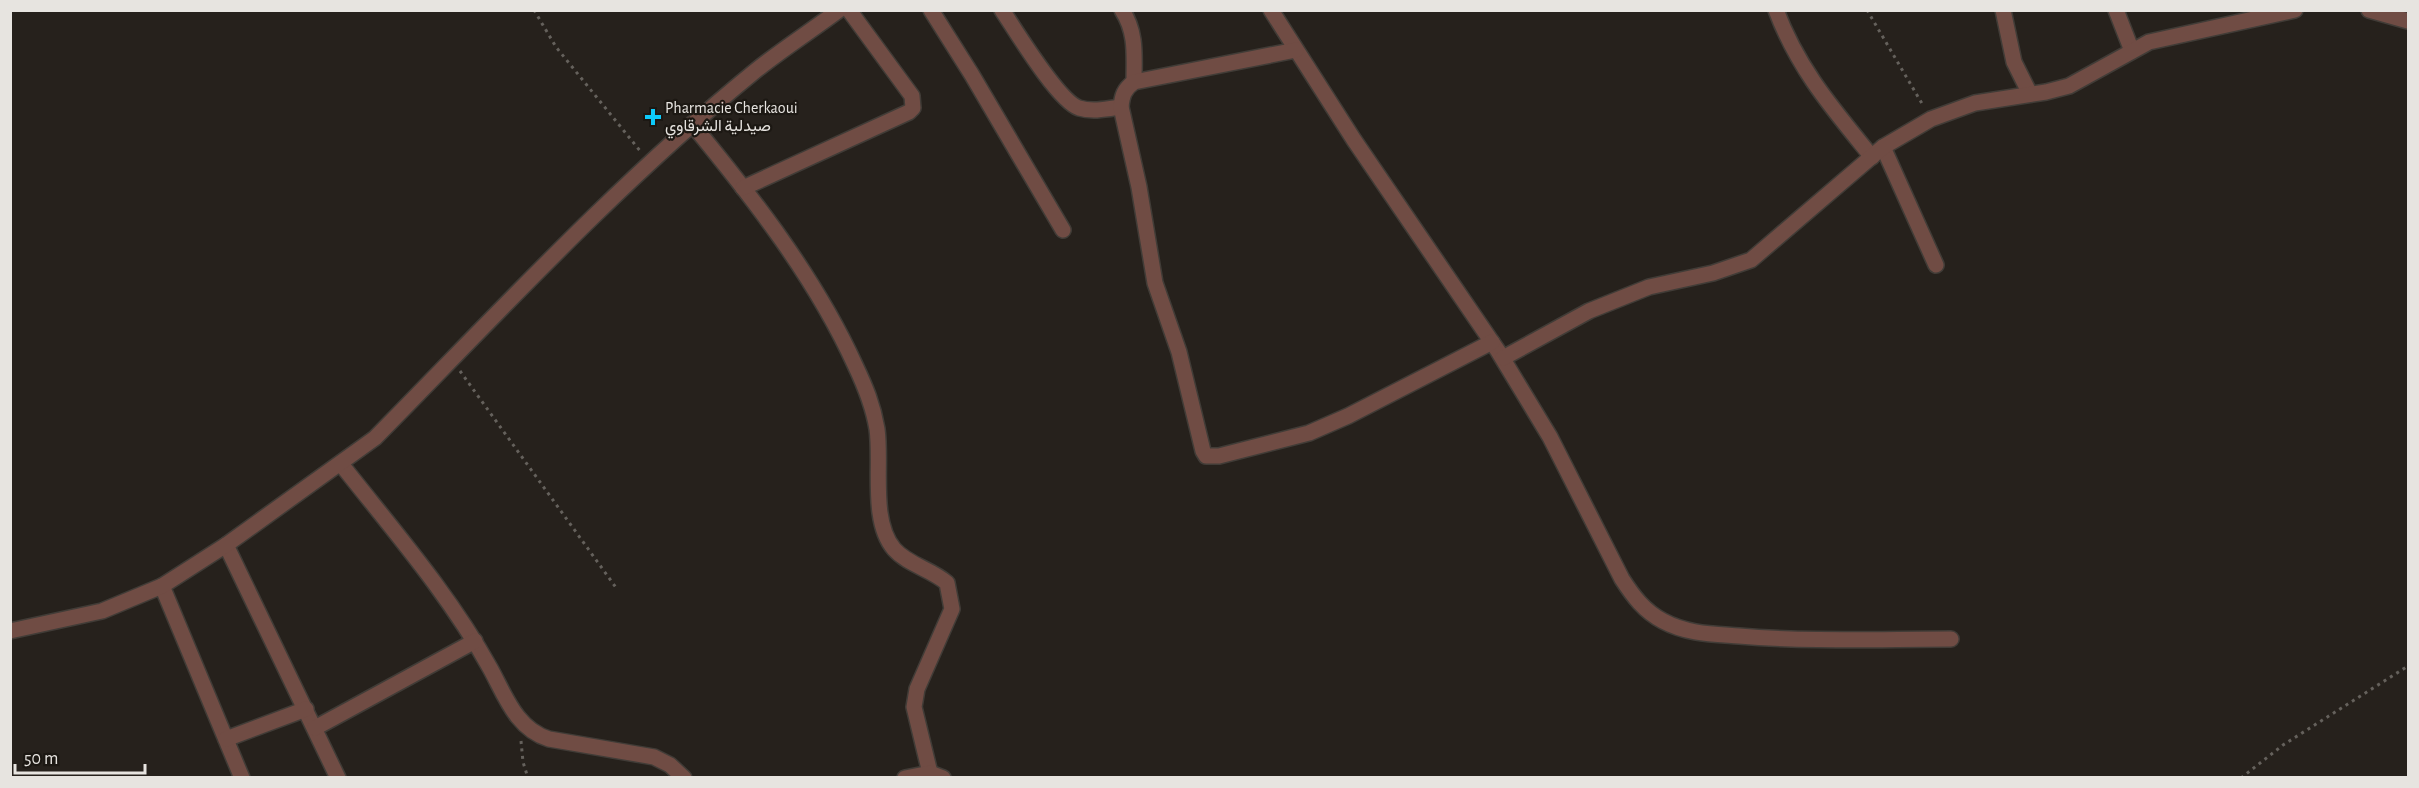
<svg xmlns="http://www.w3.org/2000/svg" width="2419" height="788" font-family="'Alegreya Sans',Vazirmatn,sans-serif">
<style>
.lines{fill:none;stroke-linecap:round;stroke-linejoin:round}
.street-casing{stroke:#413c37;stroke-width:18}
.path{stroke:#65615c;stroke-width:3;stroke-dasharray:3 4.5;stroke-linecap:butt}
.street{stroke:#704c44;stroke-width:15}
.poi-dot{fill:#0dcafa;stroke:#1c1813;stroke-width:2}
.labels{text-anchor:middle;dominant-baseline:central;stroke-width:4.5;stroke-linejoin:round;paint-order:stroke}
.poi-label{font-size:16px;fill:#e7e4e0;stroke:#1c1813;text-anchor:start}
</style>
<rect width="100%" height="100%" fill="#26211c"/>
<g class="lines">
<g class="street-casing">
<g id="street">
<path d="M931,10L972,75L1063,230"/>
<path d="M1002,10C1016,31 1058,101 1079,108C1092,112 1107,109 1121,107"/>
<path d="M1122,10C1137,33 1134,56 1134,82"/>
<path d="M1271,10L1354,140L1498,351L1550,437L1622,579C1633,596 1644,611 1663,621C1687,634 1713,634 1739,636C1810,642 1880,639 1951,639"/>
<path d="M1776,10C1798,69 1833,109 1872,157"/>
<path d="M2003,10L2014,62L2030,94"/>
<path d="M2116,10L2132,51"/>
<path d="M2369,10L2408,21"/>
<path d="M1296,50L1134,82C1124,89 1122,96 1121,107L1139,187L1155,283L1179,352L1203,451L1206,456H1219L1309,433L1348,416L1492,342"/>
<path d="M692,124C753,198 815,277 855,365C865,386 873,405 877,429C882,464 870,521 894,549C908,565 931,569 947,583L952,609L917,689L914,707L930,773"/>
<path d="M1883,147L1936,265"/>
<path d="M743,188L909,112L913,108L912,96L849,10"/>
<path d="M1503,358L1589,311L1649,287L1713,273L1751,260L1883,147L1931,119L1975,103L2046,92L2069,86L2149,42L2295,10"/>
<path d="M341,464C393,530 449,594 490,668C505,695 516,729 549,739L654,757L670,765L684,778"/>
<path d="M226,545L338,778"/>
<path d="M162,586L242,778"/>
<path d="M10,631L102,611L162,586L226,545L375,438C498,313 618,183 754,72C781,50 811,31 839,10"/>
<path d="M315,728L475,641"/>
<path d="M226,739L306,709"/>
<path d="M905,778L930,773L943,778"/>
</g>
</g>
<g class="path">
<path d="M534,10L556,47L641,152"/>
<path d="M1867,10L1924,107"/>
<path d="M460,371L617,589"/>
<path d="M521,741L523,762L528,778"/>
<path d="M2241,778L2283,745L2408,666"/>
</g>
<use href="#street" class="street"/>
</g>
<path class="poi-dot" d="M650 108h6v6h6v6h-6v6h-6v-6h-6v-6h6z"/>
<g class="labels">
<g class="poi-label">
<text x="665" y="108">Pharmacie Cherkaoui<tspan x="665" dy="18">صيدلية الشرقاوي</tspan></text>
</g>
</g>
<rect width="2419" height="788" fill="none" stroke="#e7e4e0" stroke-width="24"/>
<path d="M15 764v9h130v-9" fill="none" stroke="#e7e4e0" stroke-width="3"/>
<text x="24" y="764" font-size="18" fill="#e7e4e0" stroke="#1c1813" stroke-width="4.5" paint-order="stroke">50 m</text>
</svg>
